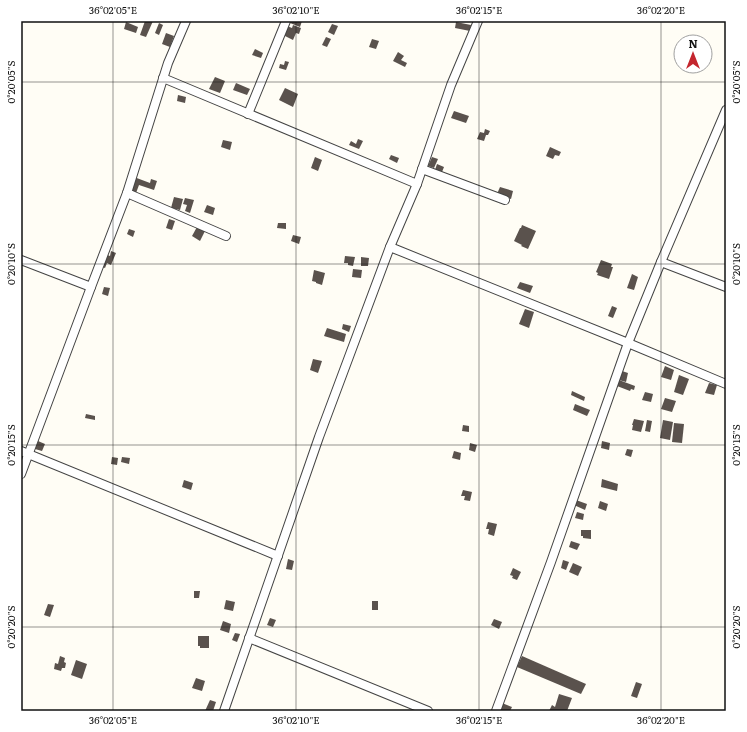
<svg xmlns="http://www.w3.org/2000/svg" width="747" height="732" font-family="Literata,serif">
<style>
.building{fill:#5a524d}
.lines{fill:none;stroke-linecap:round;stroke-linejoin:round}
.minor-casing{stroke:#444;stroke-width:10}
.minor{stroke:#fff;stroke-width:8}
.ticks{fill:none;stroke:#111;stroke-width:1;stroke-opacity:0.45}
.neatline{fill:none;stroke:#111;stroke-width:1.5}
.ticks-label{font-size:10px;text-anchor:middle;fill:#111}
</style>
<rect width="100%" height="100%" fill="#fffdf5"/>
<g class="building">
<path d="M145,21H153L146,37L140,35Z"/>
<path d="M291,21H302L300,27L290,23Z"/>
<path d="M126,22L138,27L136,33L124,29Z"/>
<path d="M456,22L471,25L470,31L455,28Z"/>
<path d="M159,23L163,25L159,35L155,33Z"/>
<path d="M332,24L338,26L334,35L328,32Z"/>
<path d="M293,25L301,28L299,34L296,33L293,40L283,35L287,26L292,28Z"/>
<path d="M166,33L174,36L170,47L162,44Z"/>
<path d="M326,37L331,39L327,47L322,45Z"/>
<path d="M372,39L379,41L376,49L369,47Z"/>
<path d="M255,49L263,53L261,58L252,55Z"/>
<path d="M398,52L404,56L401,60L407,63L405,67L393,61Z"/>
<path d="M285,61L289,62L286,70L279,68L280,64L284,65Z"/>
<path d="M215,77L225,81L220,93L209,89Z"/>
<path d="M236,83L250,89L247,95L233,90Z"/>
<path d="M285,88L298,94L293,107L279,100Z"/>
<path d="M178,95L186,97L185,103L177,101Z"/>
<path d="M454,111L469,116L466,123L451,118Z"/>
<path d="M485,129L490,131L488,135H486L484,141L477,139L480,132L484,133Z"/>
<path d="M358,139L363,141L359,149L349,145L351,141L356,144Z"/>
<path d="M223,140L232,142L230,150L221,147Z"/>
<path d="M550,147L561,152L559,156L555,155L553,159L546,156Z"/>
<path d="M391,155L399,158L397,163L389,159Z"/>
<path d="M315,157L322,160L318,171L311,168Z"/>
<path d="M432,157L438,159L434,168L428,166Z"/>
<path d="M437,164L444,167L442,172L435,170Z"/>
<path d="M134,177L150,183L151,179L157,181L154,190L139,185L136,193L129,191Z"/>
<path d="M500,187L513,191L511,199L497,194Z"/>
<path d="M174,197L183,199L180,210L171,208Z"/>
<path d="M185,198L194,200L190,213L185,211L187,205L183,204Z"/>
<path d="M207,205L215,208L213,215L204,212Z"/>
<path d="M169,219L175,221L172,230L166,228Z"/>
<path d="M278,223H286V229L277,228Z"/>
<path d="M522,225L536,231L528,249L521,246L522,245L514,241L520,228H521Z"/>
<path d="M197,227L205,231L200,241L192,236Z"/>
<path d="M129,229L135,231L133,237L127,234Z"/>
<path d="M293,235L301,237L299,244L291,241Z"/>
<path d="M111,251L116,253L111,265L107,263L105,268L100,266L105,254L110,256Z"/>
<path d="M345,256L355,257L353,266L348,265V263H344Z"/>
<path d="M361,257L369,258L368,266H361Z"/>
<path d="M601,260L612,264L611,267H613L609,279L597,275L598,273L596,272Z"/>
<path d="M353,269L362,270L361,278L352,277Z"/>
<path d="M314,270L325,273L322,285L316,283V282L312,281Z"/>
<path d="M632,274L638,277L634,290L627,288Z"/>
<path d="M520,282L533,286L530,293L517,288Z"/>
<path d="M104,287L110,288L108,296L102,294Z"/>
<path d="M612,306L617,308L613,318L608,316Z"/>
<path d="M525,309L534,312L529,328L519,324Z"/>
<path d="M343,324L351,326L349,332L342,329Z"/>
<path d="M327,328L346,334L344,342L324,336Z"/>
<path d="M313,359L322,361L318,373L310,370Z"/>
<path d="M665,366L674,370L671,380L661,377Z"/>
<path d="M622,371L628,373L626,382L619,380Z"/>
<path d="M679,375L689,379L683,395L674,392Z"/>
<path d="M619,380L635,386L634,390L631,389L630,391L617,386Z"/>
<path d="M709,383L717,385L714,395L705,393Z"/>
<path d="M572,391L585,397L584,401L571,395Z"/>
<path d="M645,392L653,394L651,402L642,400Z"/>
<path d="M665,398L676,401L672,412L661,409Z"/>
<path d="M575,404L590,410L587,416L573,410Z"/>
<path d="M86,414L95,416V420L85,418Z"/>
<path d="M634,419L644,421L641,432L632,430L633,425H632Z"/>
<path d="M647,420L652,421L650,432L645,431Z"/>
<path d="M663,420L673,422L670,440L660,438Z"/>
<path d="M674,423L684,424L682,443L672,442Z"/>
<path d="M463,425L469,426V432L462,431Z"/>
<path d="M38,441L45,444L42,451L35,449Z"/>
<path d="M602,441L610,443L609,450L601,448Z"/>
<path d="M470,443L477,445L475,452L469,450Z"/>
<path d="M627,449L633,450L631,457L625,455Z"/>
<path d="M454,451L461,453L460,460L452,458Z"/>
<path d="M112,457L118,458L117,465L111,464Z"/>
<path d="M122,457L130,458L129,464L121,462Z"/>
<path d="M602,479L618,484L617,491L601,487Z"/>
<path d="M184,480L193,483L191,490L182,487Z"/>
<path d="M463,490L472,492L470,501L464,500L465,496H461Z"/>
<path d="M576,500L587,504L585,510L574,505Z"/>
<path d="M600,501L608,504L606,511L598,508Z"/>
<path d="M577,512L584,514L583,520L575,518Z"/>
<path d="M488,522L497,524L494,536L488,534L489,529H486Z"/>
<path d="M581,530H591V539L583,538V536H581Z"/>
<path d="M571,541L580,544L577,550L569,547Z"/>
<path d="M288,559L294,561L292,570L286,569Z"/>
<path d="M563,560L569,562L566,570L561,568Z"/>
<path d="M573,563L582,567L578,576L569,572Z"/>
<path d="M513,568L521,572L517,580L512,578L513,576L510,575Z"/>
<path d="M194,591H200L199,598H194Z"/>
<path d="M226,600L235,602L233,611L224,609Z"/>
<rect x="372" y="601" width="6" height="9"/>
<path d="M48,604L54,605L50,617L44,615Z"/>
<path d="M270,618L276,620L273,627L267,625Z"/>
<path d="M494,619L502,622L499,629L491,625Z"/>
<path d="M223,621L231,624L229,633L220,630Z"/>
<path d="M235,633L240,634L237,642L232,640Z"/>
<path d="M198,636H209V648H200V646H198Z"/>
<path d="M60,656L65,658L64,662L66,663L65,668H62L61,671L54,669L55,663L58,664Z"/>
<path d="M522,656L586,684L581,694L517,667Z"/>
<path d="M76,660L87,664L82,679L71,675Z"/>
<path d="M196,678L205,681L202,691L192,688Z"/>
<path d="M636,682L642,684L637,698L631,696Z"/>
<path d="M559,694L572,698L567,711H549L552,705L555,707Z"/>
<path d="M210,700L216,702L213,711H205Z"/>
<path d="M502,703L512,707L510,711H499Z"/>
</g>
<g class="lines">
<g class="minor-casing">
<g id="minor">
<path d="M163,78L417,184"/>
<path d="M248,114L286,21"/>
<path d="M422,169L505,200"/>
<path d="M127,193L226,236"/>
<path d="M390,247L628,343L726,384"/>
<path d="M21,260L91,287"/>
<path d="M661,262L726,287"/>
<path d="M21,451L278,556"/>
<path d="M21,474L91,287L127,193L168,63L186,21"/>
<path d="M249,638L428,711"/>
<path d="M224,711L319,437L390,247L417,184L451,85L478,21"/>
<path d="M496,711L551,562L628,343L661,262L726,110"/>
</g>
</g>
<use href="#minor" class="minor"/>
</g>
<path class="ticks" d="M113,21V711M296,21V711M479,21V711M661,21V711M21,82H726M21,264H726M21,445H726M21,627H726"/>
<rect width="747" height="732" fill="none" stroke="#ffffff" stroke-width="44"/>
<g transform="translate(693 54)"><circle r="19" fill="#ffffff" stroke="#a0a0a0"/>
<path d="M0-3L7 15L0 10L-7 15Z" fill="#c4262e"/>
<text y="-6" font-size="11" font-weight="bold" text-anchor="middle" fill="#111111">N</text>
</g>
<rect x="22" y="22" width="703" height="688" class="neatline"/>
<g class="ticks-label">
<text x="113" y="14">36°02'05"E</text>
<text x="296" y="14">36°02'10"E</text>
<text x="479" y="14">36°02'15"E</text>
<text x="661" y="14">36°02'20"E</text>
<text transform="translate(11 82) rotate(-90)" y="4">0°20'05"S</text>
<text transform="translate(736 82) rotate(-90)" y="4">0°20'05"S</text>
<text transform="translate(11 264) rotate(-90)" y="4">0°20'10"S</text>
<text transform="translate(736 264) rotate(-90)" y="4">0°20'10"S</text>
<text transform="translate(11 445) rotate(-90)" y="4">0°20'15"S</text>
<text transform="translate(736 445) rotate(-90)" y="4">0°20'15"S</text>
<text transform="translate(11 627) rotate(-90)" y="4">0°20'20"S</text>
<text transform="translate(736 627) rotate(-90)" y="4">0°20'20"S</text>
<text x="113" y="724">36°02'05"E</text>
<text x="296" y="724">36°02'10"E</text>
<text x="479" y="724">36°02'15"E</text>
<text x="661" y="724">36°02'20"E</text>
</g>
</svg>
